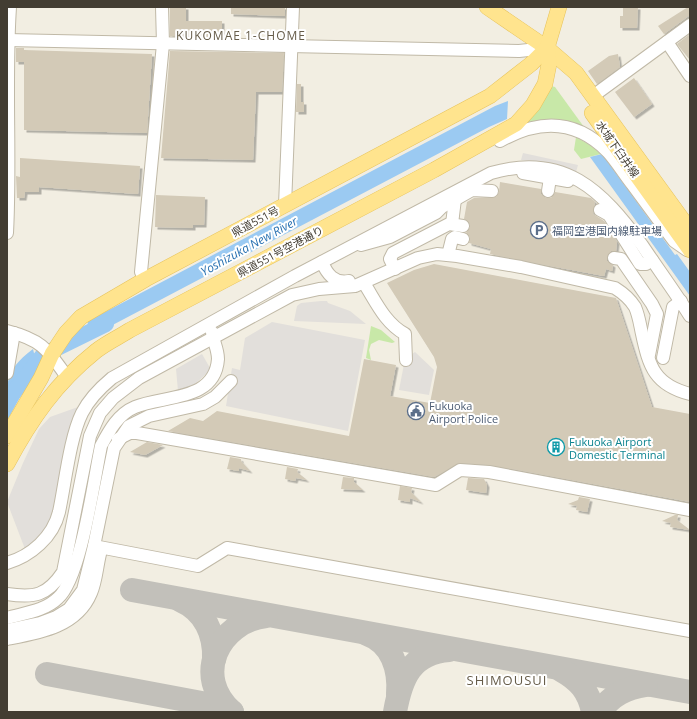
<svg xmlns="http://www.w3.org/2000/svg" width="697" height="719" font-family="'Open Sans','Noto Sans JP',sans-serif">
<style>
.green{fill:#c8e8a8}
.parking{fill:#e2dfdb}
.water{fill:#9bcaf2}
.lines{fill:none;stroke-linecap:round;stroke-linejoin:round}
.river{stroke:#9bcaf2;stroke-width:16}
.taxiway{stroke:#c2c0ba;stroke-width:24}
.building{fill:#d3cab7;filter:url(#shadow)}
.minor-casing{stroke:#c0b9a7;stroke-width:14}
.major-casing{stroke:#e7c35b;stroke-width:16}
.minor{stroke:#fff;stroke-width:12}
.major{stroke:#ffe48e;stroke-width:15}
.labels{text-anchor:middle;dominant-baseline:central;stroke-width:4;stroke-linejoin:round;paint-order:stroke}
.street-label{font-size:11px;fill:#433d32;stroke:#fff}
.service-label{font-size:11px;fill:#4e5e75;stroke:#fff;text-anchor:start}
.culture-label{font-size:11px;fill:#0d838f;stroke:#fff;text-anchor:start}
.neighbourhood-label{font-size:12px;letter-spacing:1px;fill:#665c49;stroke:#fff}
.water-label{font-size:12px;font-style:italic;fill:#2971b1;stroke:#fff}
.quarter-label{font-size:13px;letter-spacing:1px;fill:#665c49;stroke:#fff}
</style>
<defs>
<filter id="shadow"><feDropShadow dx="2.5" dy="2.5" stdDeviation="0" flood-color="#0004"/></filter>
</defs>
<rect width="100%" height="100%" fill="#f2eee2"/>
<g class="green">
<path d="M551,86L555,87L584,127L583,130L523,126Z"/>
<path d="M576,137L590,145L601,154L581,159L574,150Z"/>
<path d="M371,326L381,330L395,342L392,343L379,340L371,344L369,350L371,360L366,358Z"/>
</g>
<g class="parking">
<path d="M523,153L578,165L576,172L549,164L521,160Z"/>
<path d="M321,301H327L328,303L350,311L366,324L294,321L297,306L301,303Z"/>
<path d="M272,322L365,340L348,431L226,406L232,368L240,370L245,338Z"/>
<path d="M415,352L434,370L429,395L399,390L405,359Z"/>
<path d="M202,354L210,368L207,373L194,385L178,391L176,369Z"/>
<path d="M78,407L73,421L51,520L42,534L25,549L7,502L23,463L39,429L50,417Z"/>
</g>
<g class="water">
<path d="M508,101L507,119L489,127L86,339L88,321L495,106Z"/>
<path d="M602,154L675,255L677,254L690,272V296L590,157Z"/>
<path d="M33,349L38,370L31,377L7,421C7,386 2,372 33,349Z"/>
</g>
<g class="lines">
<path class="river" d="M7,401L43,355L106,324"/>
<g class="taxiway">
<path d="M132,590L690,692"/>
<path d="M180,600C205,611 215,634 214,659"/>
<path d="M367,634C392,643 400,669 398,694"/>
<path d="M561,670C579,680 589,691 593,712"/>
<path d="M47,674L223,707L232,712"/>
<path d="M232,712C192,677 218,622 266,616"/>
<path d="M395,712C401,678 411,653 449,650"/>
<path d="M600,712C611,695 626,688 646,685"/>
</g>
</g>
<g class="building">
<path d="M170,7H186V21H222V37L170,36Z"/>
<path d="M231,7H285V16L231,14Z"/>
<path d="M623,7H638L637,28H620V16H623Z"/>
<path d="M688,7H690V15L664,34L658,26Z"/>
<path d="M690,34V60L677,44Z"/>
<path d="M16,48H24V50L152,54L147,133L24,130V62H16Z"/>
<path d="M170,51L284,53L282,92H256L253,160L161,158Z"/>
<path d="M618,54L620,67L597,84L588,71L609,56Z"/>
<path d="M634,78L652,104L634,117L615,92Z"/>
<path d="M297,84H301V102H304V112H296Z"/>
<path d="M20,158L140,166L138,194L39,187V192H25L24,198H17L16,176L20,177Z"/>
<path d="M500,182L541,189V194L546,198H551L555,192L591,198L595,202L593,214L604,221L617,242L616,251H611L607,257V261L613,265L612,271L606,269L604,276L550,266L490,254L491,249L469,243L470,237L466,233L470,227V224L464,219L467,202L474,198L496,197L499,192Z"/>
<path d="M156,195L205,197L204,225H193V228L155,227Z"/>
<path d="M434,264L616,298L652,407L690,414V502L490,465L460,463L434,477L168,431L190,418L203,421L217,411L349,436L364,359L396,365L390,396L430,403L437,367L434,357L387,283L414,270Z"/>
<path d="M147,442L163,445L145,455L130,452Z"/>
<path d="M230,457L241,459V461L250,471L239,468V471L227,469Z"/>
<path d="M287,467L298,469L297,472L307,480L296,478L295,481L285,479Z"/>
<path d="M343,477L354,478V482L363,490L341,489Z"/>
<path d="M468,478L484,479L487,485L486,493L466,490Z"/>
<path d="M400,486L412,488L411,492L421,502L410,498V502L398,500Z"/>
<path d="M579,497L590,499L587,512L576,510L577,506L568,504L578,500Z"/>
<path d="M675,515H678L677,520L690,530L670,527L671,523L662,521Z"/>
</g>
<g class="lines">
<g class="minor-casing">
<g id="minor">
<path d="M7,40L519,51L547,48"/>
<path d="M667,42L690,76"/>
<path d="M593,96L690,25"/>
<path d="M500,141C539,119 576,119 608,152C617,162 624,174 632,184C646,203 660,222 674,241L687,250"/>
<path d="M523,173L568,181"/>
<path d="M548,191L550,178"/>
<path d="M285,205L293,7"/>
<path d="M600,210L609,215L640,264H646L652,260"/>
<path d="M452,224L455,199"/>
<path d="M7,233C11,158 5,82 10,7"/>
<path d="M361,245L390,237L436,213L442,207L472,190L492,191"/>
<path d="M448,255L452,239L455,237L463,239"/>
<path d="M614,258L621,259L652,304L657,314L649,355"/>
<path d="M322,262C327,274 334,284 349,281"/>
<path d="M395,269L390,259L393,253L449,224L463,226"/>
<path d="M146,279L141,272L163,44L162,7"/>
<path d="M364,283C376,302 385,323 405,334L406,360"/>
<path d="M7,331C42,340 47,349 67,377"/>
<path d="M663,358L673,307L681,301"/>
<path d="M7,373L14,333"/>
<path d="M118,439L130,433H137L436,485L460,470L489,472L690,510"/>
<path d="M94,546L198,566L227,548L690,631"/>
<path d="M7,563C31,556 53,537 59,512C65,484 70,437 82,413C89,399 100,388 112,378L295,276L491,173C564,152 602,190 642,245C658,269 675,292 690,316"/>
<path d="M7,594C34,598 47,596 63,572L90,436L100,413L113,398L139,378L292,295L319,289L355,286L418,258L437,254L457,256L521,267L615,288C623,293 630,299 635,307C639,316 640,325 642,334C649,367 655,385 690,394"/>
<path d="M7,618C24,613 45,611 58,598C81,578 94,479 101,446C109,431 118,414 135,407C163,395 215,402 218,359C218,349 213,341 212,332"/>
<path d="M7,630L40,623L56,617L69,609L83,590L94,546L114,448L129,426L149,416L203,404L215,397L231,381"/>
<path d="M7,639C39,633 77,627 91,593C96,582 97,566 100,554"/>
</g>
</g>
<g class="major-casing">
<g id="major">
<path d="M487,7L547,48L576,73L690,230"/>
<path d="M592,113L690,250"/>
<path d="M7,436L41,378L52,354L66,333L81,317L146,279L490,96L531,64L547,48"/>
<path d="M7,464C31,419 56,383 96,351C106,343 119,337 130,330L434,170L516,124L533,105L545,84L549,64L547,48L559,7"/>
</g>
</g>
<use href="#minor" class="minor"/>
<use href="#major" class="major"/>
</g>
<defs>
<g id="parking-ring" transform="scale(0.9)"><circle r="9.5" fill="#fff" stroke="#5c6f8a" stroke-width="1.5"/><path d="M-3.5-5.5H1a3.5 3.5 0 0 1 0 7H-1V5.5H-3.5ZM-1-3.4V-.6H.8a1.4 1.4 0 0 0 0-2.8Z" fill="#5c6f8a"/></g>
<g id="civic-ring" transform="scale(0.9)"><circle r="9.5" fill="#fff" stroke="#5c6f8a" stroke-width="1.5"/><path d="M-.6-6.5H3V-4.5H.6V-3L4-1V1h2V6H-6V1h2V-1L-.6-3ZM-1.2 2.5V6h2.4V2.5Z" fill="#5c6f8a"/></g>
<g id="building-ring" transform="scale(0.9)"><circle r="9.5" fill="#fff" stroke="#0f9aa8" stroke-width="1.5"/><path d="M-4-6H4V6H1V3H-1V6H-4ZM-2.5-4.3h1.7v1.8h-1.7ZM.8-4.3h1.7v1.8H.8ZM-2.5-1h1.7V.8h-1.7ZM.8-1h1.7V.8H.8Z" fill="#0f9aa8"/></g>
</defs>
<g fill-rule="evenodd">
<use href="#parking-ring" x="539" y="230"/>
<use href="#civic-ring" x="416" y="411"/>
<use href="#building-ring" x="556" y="447"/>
</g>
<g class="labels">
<g class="street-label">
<text transform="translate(618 149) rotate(55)">水城下臼井線</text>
<text transform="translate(255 221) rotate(-28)">県道551号</text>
<text transform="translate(280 251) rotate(-28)">県道551号空港通り</text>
</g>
<g class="service-label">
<text x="552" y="230">福岡空港国内線駐車場</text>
<text x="429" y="405">Fukuoka<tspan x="429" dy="13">Airport Police</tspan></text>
</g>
<g class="culture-label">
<text x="569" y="441">Fukuoka Airport<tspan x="569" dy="13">Domestic Terminal</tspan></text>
</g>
<g class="neighbourhood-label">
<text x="241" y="35">KUKOMAE 1-CHOME</text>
</g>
<g class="water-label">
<text transform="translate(249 246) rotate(-29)">Yoshizuka New River</text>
</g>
<g class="quarter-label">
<text x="507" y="680">SHIMOUSUI</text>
</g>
</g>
<rect width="697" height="719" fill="none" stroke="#433d32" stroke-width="16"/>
</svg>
